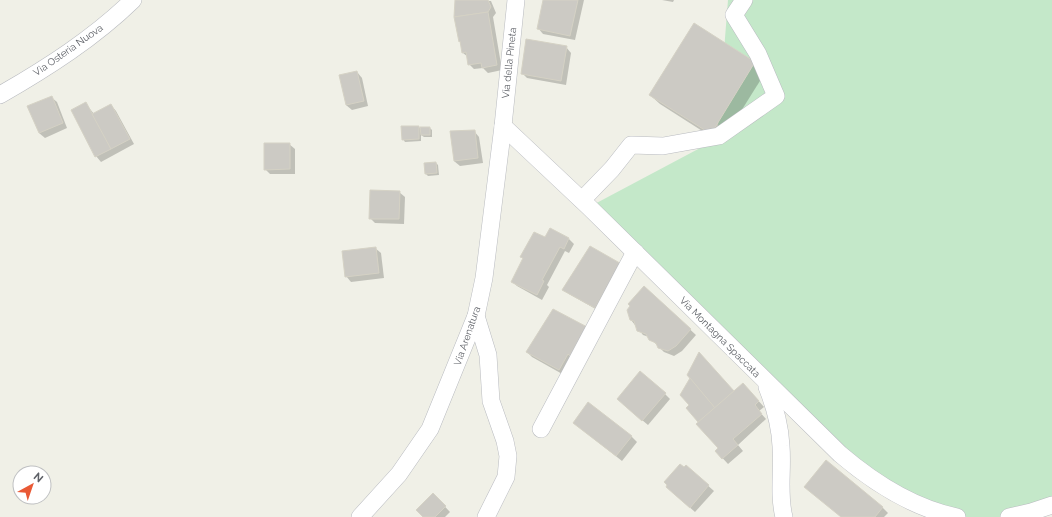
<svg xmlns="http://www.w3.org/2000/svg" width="1052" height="517" font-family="Raleway,sans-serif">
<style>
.green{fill:#c4e8c9}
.shadow{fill:#0003}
.building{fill:#cccac4;stroke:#d5d2c5}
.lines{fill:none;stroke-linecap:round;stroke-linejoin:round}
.minor-casing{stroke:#b9bbc0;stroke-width:18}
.minor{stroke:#fff;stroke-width:17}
.labels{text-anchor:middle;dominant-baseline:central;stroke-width:4;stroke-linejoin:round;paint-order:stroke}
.street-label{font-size:10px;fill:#5e6167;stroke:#fff}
</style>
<rect width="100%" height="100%" fill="#f0f0e7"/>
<path class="green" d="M728,0H1052V505L1009,517H957L869,477L589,207L717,139Z"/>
<g class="shadow">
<path d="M457,0L491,1L496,13L493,17L502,70L488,73L483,68L474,69L469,64L468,57L463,53L460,41Z"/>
<path d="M544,0H584L575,40L543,34L538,28Z"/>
<path d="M662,0H674L673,2Z"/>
<path d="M566,47L571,53L566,85L527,78L522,73Z"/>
<path d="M755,63L765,73L721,143L660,104L650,95Z"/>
<path d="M357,72L362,78L368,106L352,110L346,105Z"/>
<path d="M51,97L57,102L67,128L45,138L39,133Z"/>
<path d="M86,104L94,114L111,105L116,111L134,144L101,162L96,156L72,111Z"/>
<path d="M419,127L422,130L430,128L432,130V137H424L421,135V141L405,142L403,139Z"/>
<path d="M474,131L479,137L483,163L460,166L454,161Z"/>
<path d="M289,144L295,149V174H270L265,169Z"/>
<path d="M436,163L438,165L439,175L428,176L426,174Z"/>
<path d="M399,192L405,197L404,224L375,223L370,218Z"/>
<path d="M545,238L569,239L574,244L569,253L565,251L547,285L549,287L542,300L517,286L512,281L524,259L521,257Z"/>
<path d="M375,248L381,253L384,278L351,282L346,276Z"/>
<path d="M625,266L601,312L569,294L563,289L571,276Z"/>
<path d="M644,287L696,335L682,351L674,356L664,352L649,337L643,335L631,320Z"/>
<path d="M588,329L564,375L532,357L527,352Z"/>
<path d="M748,389L764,407L759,411L766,419L738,445L743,451L728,464L716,451L719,449L688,408L734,392Z"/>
<path d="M665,394L670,399L648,425L623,404Z"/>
<path d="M574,423L631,436L637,442L622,461Z"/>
<path d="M826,461L883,508L888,513L884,517H842Z"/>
<path d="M686,466L714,491L695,512L672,492Z"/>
<path d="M433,494L450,512L445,517H425Z"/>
</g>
<g class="building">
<path d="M455,0H488L491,7L488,12L454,17Z"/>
<path d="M543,0H578L570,36L537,29Z"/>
<path d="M488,12L497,65L482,68L481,63L468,65L466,52L462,53L460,41L459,42L454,17Z"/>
<path d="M694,23L755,62L711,134L649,95Z"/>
<path d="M526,39L567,46L561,81L521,74Z"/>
<path d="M357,71L364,101L346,105L339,75Z"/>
<path d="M52,96L63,123L39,133L27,106Z"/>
<path d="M86,102L111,149L95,157L71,110Z"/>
<path d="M111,104L130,139L111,149L92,114Z"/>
<path d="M401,126H419V139L402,140Z"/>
<path d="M420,127H430V135H421Z"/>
<path d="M475,130L478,158L454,161L450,131Z"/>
<path d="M264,143H290V169L264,170Z"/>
<path d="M436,162L437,173L425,174L424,163Z"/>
<path d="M370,190L400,191L399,219H369Z"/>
<path d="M550,228L569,238L564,249L560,247L542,280L544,281L537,295L511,282L523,258L520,257L534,232L545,237Z"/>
<path d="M590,246L625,266L606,293L604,292L595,308L562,290Z"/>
<path d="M376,247L379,273L345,277L342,251Z"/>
<path d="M644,286L691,329L676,346L668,351L658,348L656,343L649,340L646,334L637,331L634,321L630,320L627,310L630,306L628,304Z"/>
<path d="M553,309L589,328L580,344L577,343L570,356L568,354L559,370L526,352Z"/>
<path d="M699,352L734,391L715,408L687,375Z"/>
<path d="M640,371L666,393L642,421L617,399Z"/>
<path d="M690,378L715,408L698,422L686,408L689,405L680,395Z"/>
<path d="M743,383L759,401L755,405L762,414L733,439L738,445L722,459L715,451L718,448L696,424Z"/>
<path d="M588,402L632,436L616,456L573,423Z"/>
<path d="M826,460L883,507L875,517H841L804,487Z"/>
<path d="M680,464L684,467L686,465L709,485L690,508L666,487L667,485L664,482Z"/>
<path d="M433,493L446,506L435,517H423L416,510Z"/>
</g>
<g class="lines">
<g class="minor-casing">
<g id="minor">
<path d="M0,95C47,68 94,38 133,0"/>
<path d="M503,126L589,207L840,454C874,483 913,508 957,517"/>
<path d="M582,200L612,169L631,145L663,146L719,136L776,96L758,54L734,15L744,0"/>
<path d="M476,316L488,355L491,401L505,441L508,456L506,477L486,517"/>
<path d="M767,387C775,407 780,424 781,446C783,470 778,494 784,517"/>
<path d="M541,429L635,252"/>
<path d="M360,517L399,474L430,429L476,316L484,278L503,126L516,0"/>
<path d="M1009,517L1031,512L1052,505"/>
</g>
</g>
<use href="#minor" class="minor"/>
</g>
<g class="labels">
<g class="street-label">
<text transform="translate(68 50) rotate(-35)">Via Osteria Nuova</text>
<text transform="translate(509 63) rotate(-84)">Via della Pineta</text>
<text transform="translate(467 336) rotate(-71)">Via Arenatura</text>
<text transform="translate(720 337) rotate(45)">Via Montagna Spaccata</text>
</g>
</g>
<g transform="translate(32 485) rotate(40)"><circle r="19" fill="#ffffff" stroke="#bfc0c2"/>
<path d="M0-3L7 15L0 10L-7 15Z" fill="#e95935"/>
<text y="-6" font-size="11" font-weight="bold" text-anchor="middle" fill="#5e6167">N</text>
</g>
</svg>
